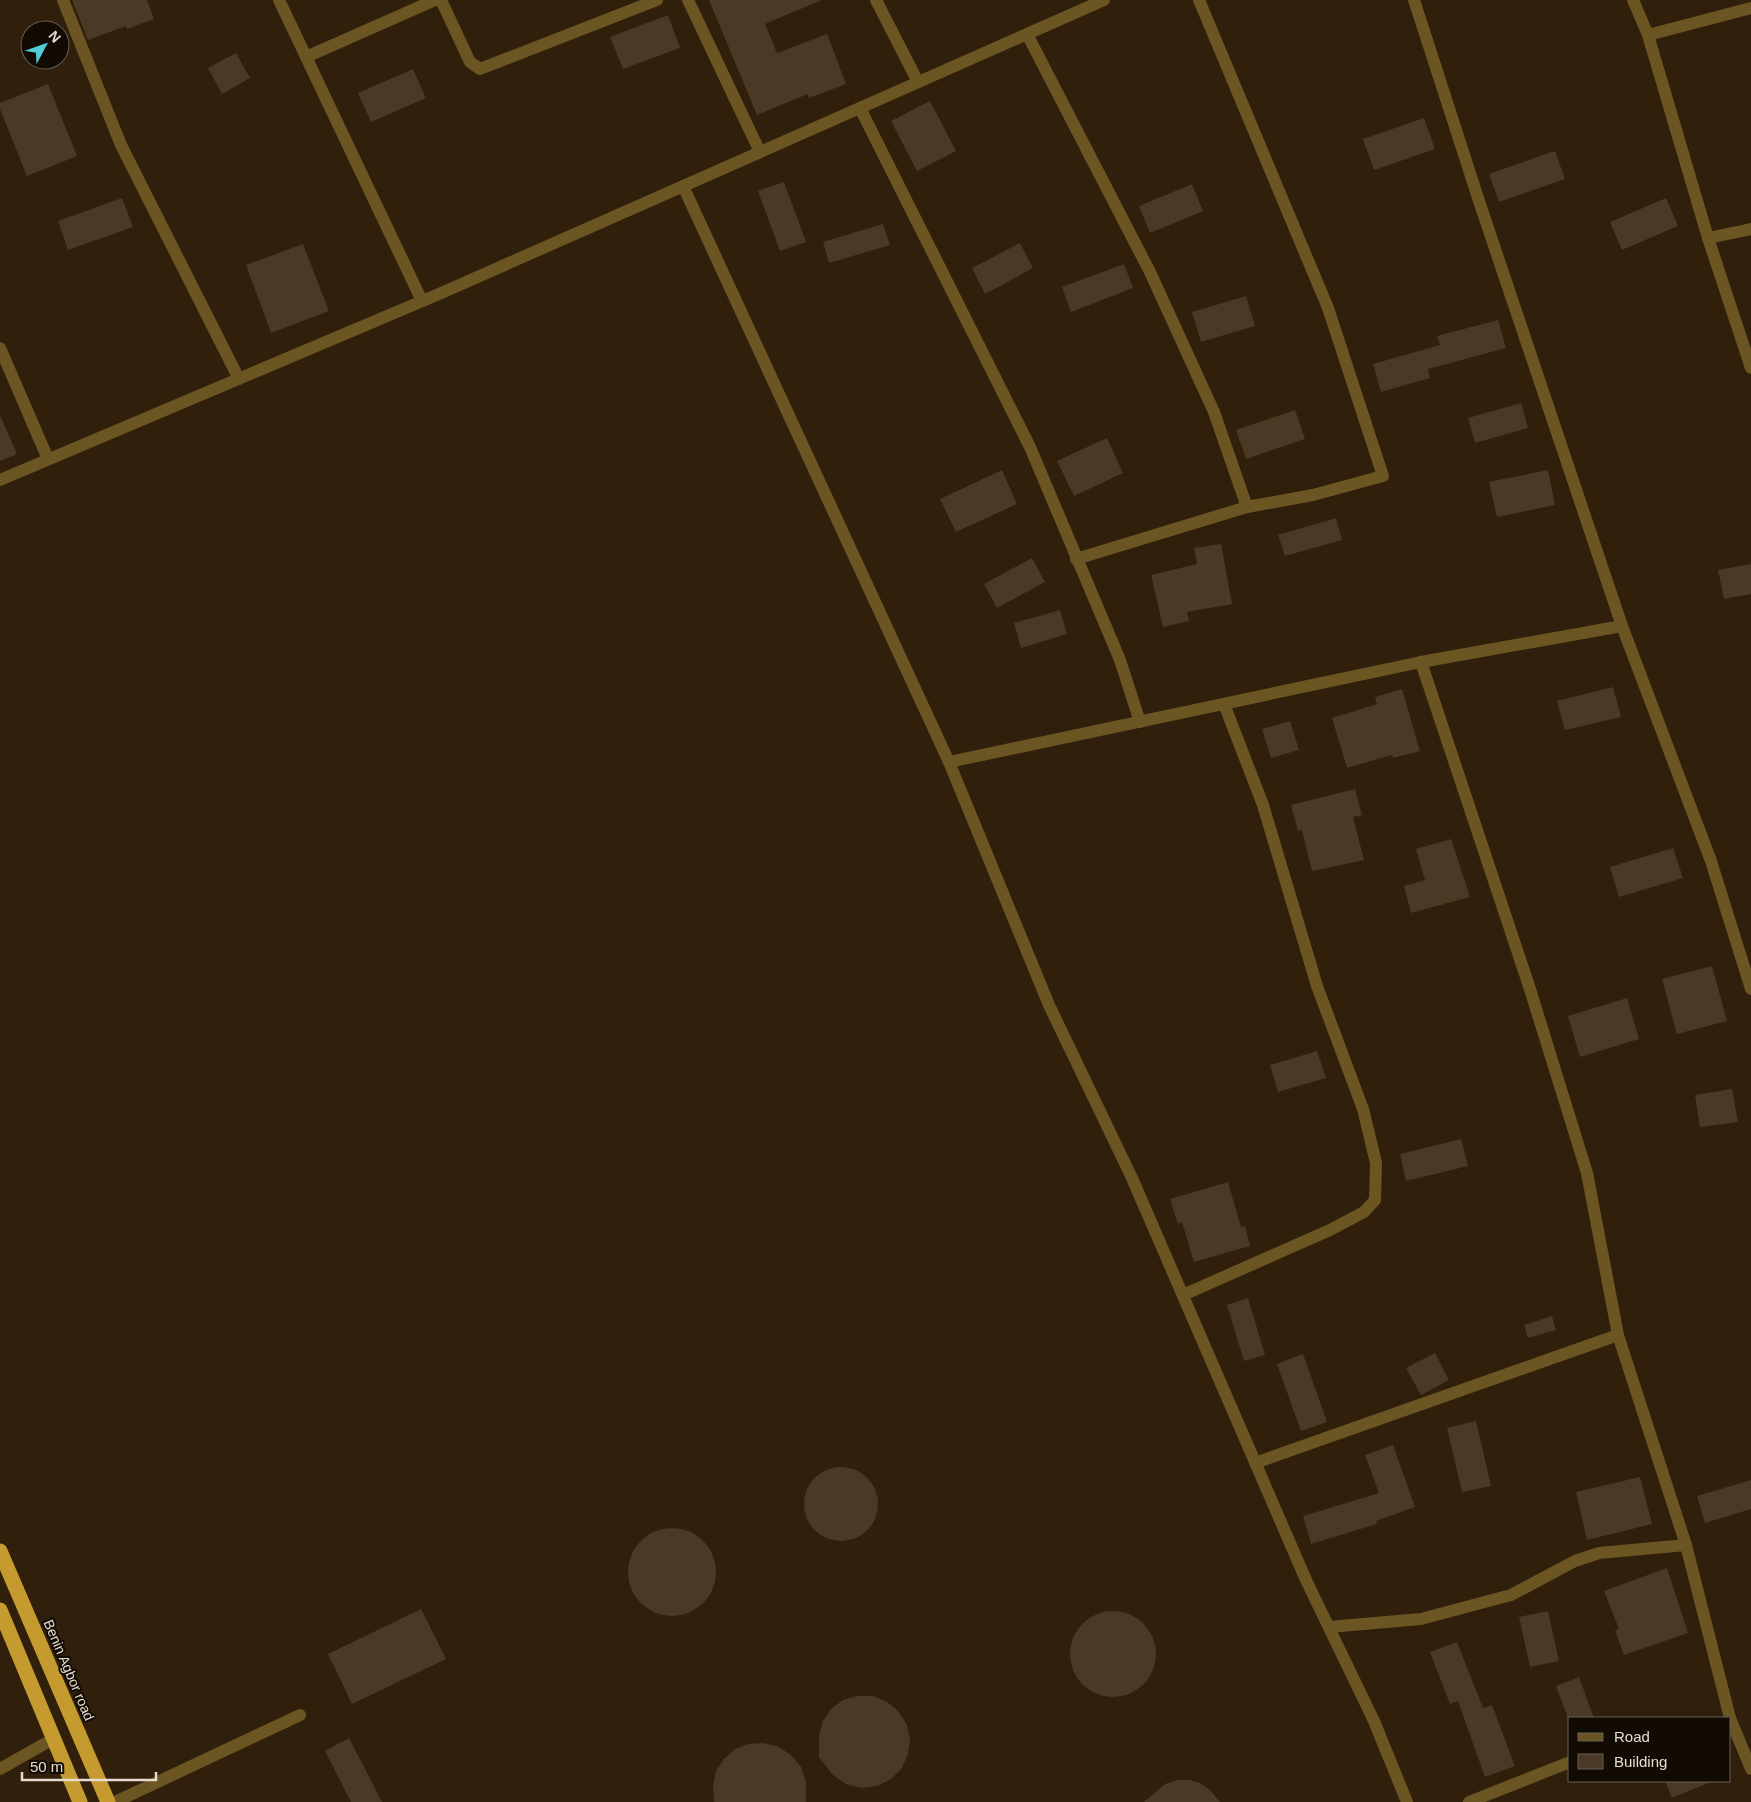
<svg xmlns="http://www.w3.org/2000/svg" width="1751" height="1802" font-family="Helvetica,sans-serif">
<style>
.building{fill:#4a3924}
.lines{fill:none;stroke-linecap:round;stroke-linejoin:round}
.minor{stroke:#6a5523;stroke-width:12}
.highway{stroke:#c59a2f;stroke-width:15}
.labels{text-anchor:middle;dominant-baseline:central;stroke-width:4;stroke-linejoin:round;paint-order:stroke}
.street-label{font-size:14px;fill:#e7dcd0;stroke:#120b04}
</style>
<rect width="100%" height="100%" fill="#2f1f0b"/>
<g class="building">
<path d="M72,0H147L154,19L127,29L126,26L88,40Z"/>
<path d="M709,0H822L765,24L777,53L827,34L846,84L809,98L808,94L757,115Z"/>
<path d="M668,15L680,48L623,69L610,37Z"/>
<path d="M236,53L250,78L222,94L208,68Z"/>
<path d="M413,69L426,98L371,122L358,93Z"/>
<path d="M48,84L77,156L27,176L0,109V103Z"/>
<path d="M930,101L956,151L917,171L891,121Z"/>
<path d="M1424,118L1435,149L1374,170L1363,139Z"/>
<path d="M1555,151L1565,179L1499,202L1489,174Z"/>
<path d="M784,182L806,242L780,251L758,191Z"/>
<path d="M1192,184L1203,211L1150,233L1139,206Z"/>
<path d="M122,198L133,227L68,250L58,221Z"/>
<path d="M1666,198L1678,226L1622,250L1610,222Z"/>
<path d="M883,224L890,245L829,263L823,242Z"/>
<path d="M1020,243L1033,268L985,294L972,268Z"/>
<path d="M303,244L329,311L271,333L246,265Z"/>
<path d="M1124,264L1133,288L1071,312L1062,287Z"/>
<path d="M1246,296L1255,326L1201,342L1192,312Z"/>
<path d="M1498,320L1506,348L1428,369L1430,378L1381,392L1373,364L1440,345L1437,336Z"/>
<path d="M1521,403L1528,428L1475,443L1468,418Z"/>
<path d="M1295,410L1305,439L1246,459L1236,430Z"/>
<path d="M0,415L17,454L0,461Z"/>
<path d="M1107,438L1123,473L1074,496L1057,461Z"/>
<path d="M1002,470L1017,504L956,532L940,499Z"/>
<path d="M1548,470L1555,505L1497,517L1489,482Z"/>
<path d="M1336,518L1342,540L1285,556L1278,535Z"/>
<path d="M1221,544L1232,604L1187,612L1189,621L1163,627L1151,575L1197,564L1194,548Z"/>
<path d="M1032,558L1045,582L997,608L984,584Z"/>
<path d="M1751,564V594L1724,599L1718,570Z"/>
<path d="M1060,610L1067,634L1021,648L1014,623Z"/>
<path d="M1613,687L1621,717L1565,730L1557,701Z"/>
<path d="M1402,689L1420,751L1393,758L1392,755L1347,768L1332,718L1377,704L1375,697Z"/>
<path d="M1290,721L1299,750L1271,758L1262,729Z"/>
<path d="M1355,789L1362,815L1353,817L1364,860L1312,871L1302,830L1298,831L1291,805Z"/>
<path d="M1451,839L1470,897L1411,913L1404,886L1425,880L1416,849Z"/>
<path d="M1673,848L1683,878L1619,897L1610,867Z"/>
<path d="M1712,966L1727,1021L1677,1034L1662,979Z"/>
<path d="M1627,998L1639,1039L1580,1057L1568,1016Z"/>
<path d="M1317,1051L1326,1078L1278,1092L1270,1065Z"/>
<path d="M1732,1089L1738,1122L1700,1127L1695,1095Z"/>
<path d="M1461,1139L1468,1166L1406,1181L1400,1154Z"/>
<path d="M1228,1182L1241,1227L1245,1226L1250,1246L1194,1262L1182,1222L1178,1224L1170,1199Z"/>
<path d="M1248,1298L1265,1355L1244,1361L1227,1305Z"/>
<path d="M1552,1316L1556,1330L1528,1338L1524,1325Z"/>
<path d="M1435,1353L1449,1380L1421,1395L1406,1368Z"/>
<path d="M1303,1354L1327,1422L1301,1431L1277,1364Z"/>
<path d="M1476,1421L1491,1486L1462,1492L1447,1428Z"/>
<path d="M1393,1445L1415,1507L1376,1521L1377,1524L1311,1544L1303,1516L1379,1493L1365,1455Z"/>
<circle cx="841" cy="1504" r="37"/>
<path d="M1640,1477L1652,1524L1587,1540L1576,1492Z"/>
<path d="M1751,1480V1509L1705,1523L1697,1496Z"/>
<circle cx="672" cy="1572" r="44"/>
<path d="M1667,1568L1688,1633L1624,1655L1615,1630L1619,1629L1604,1591Z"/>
<path d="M421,1609L446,1659L352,1704L328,1654Z"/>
<path d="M1548,1611L1559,1661L1530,1667L1519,1617Z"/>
<circle cx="1113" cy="1654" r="43"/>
<path d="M1457,1642L1483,1708L1492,1705L1515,1766L1485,1777L1458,1701L1450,1704L1430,1652Z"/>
<path d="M1579,1677L1594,1718H1568L1556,1686Z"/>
<path d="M857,1696H872L886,1701L897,1710L906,1723L910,1738L908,1754L902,1768L891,1779L877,1786L861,1788L846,1784L833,1775L819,1757V1735L823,1721L831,1709L843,1700Z"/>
<path d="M349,1738L382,1802H351L325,1751Z"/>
<path d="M764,1743L779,1747L791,1755L801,1767L806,1782V1802H714L713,1786L716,1771L724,1759L735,1749L749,1744Z"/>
<path d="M1177,1780H1189L1200,1783L1210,1790L1220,1802H1144L1165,1784Z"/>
<path d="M1665,1781H1713L1672,1798Z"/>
</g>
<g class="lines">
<g class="minor">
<path d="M63,0L121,145L239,379"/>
<path d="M279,0L422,301"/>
<path d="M441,0L470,62L480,69L657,0"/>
<path d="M688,0L760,152"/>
<path d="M876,0L918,82"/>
<path d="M1414,0L1480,204L1622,626L1711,861L1751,989"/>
<path d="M1633,0L1648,35L1708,238L1751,368"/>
<path d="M1027,34L1150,272L1214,412L1247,507"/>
<path d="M1648,35L1751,8"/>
<path d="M306,57L435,0"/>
<path d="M860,108L1030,447L1120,660L1140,722"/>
<path d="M683,186L949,762L1049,1005L1132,1178L1306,1580L1374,1721L1407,1802"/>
<path d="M1708,238L1751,229"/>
<path d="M0,348L48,459"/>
<path d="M0,480L439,294L1104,0"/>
<path d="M1076,559L1247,507L1313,495L1383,476L1328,308L1199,0"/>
<path d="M1421,662L1529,986L1587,1173L1618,1335L1686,1545L1730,1718L1751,1769"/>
<path d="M949,762L1421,662L1622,626"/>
<path d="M1183,1295L1330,1230L1364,1212L1375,1200L1376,1163L1363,1109L1317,986L1263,805L1224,704"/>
<path d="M1255,1463L1618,1335"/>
<path d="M1329,1627L1421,1619L1511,1595L1575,1561L1599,1553L1686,1545"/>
<path d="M0,1769L53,1739"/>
<path d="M115,1802L300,1715"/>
<path d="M1469,1802L1570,1762"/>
</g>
<g class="highway">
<path d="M0,1551L108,1802"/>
<path d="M0,1610L80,1802"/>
</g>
</g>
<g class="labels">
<g class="street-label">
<text transform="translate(69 1670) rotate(67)">Benin Agbor road</text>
</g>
</g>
<rect x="1568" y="1717" width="162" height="65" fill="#120b04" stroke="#675f56"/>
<rect x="1578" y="1733" width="25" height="8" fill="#6a5523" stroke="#675f56"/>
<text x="1614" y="1742" font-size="15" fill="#e7dcd0">Road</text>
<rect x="1578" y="1754" width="25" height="15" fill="#4a3924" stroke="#675f56"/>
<text x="1614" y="1767" font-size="15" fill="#e7dcd0">Building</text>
<g transform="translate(45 45) rotate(49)"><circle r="24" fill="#120b04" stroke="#675f56"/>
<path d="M0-4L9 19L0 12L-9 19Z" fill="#52ccd5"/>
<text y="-8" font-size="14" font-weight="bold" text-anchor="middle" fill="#e7dcd0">N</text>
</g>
<path d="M22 1772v8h134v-8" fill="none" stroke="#e7dcd0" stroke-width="2.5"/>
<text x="30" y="1772" font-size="15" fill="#e7dcd0" stroke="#120b04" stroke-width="4" paint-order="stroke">50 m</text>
</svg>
